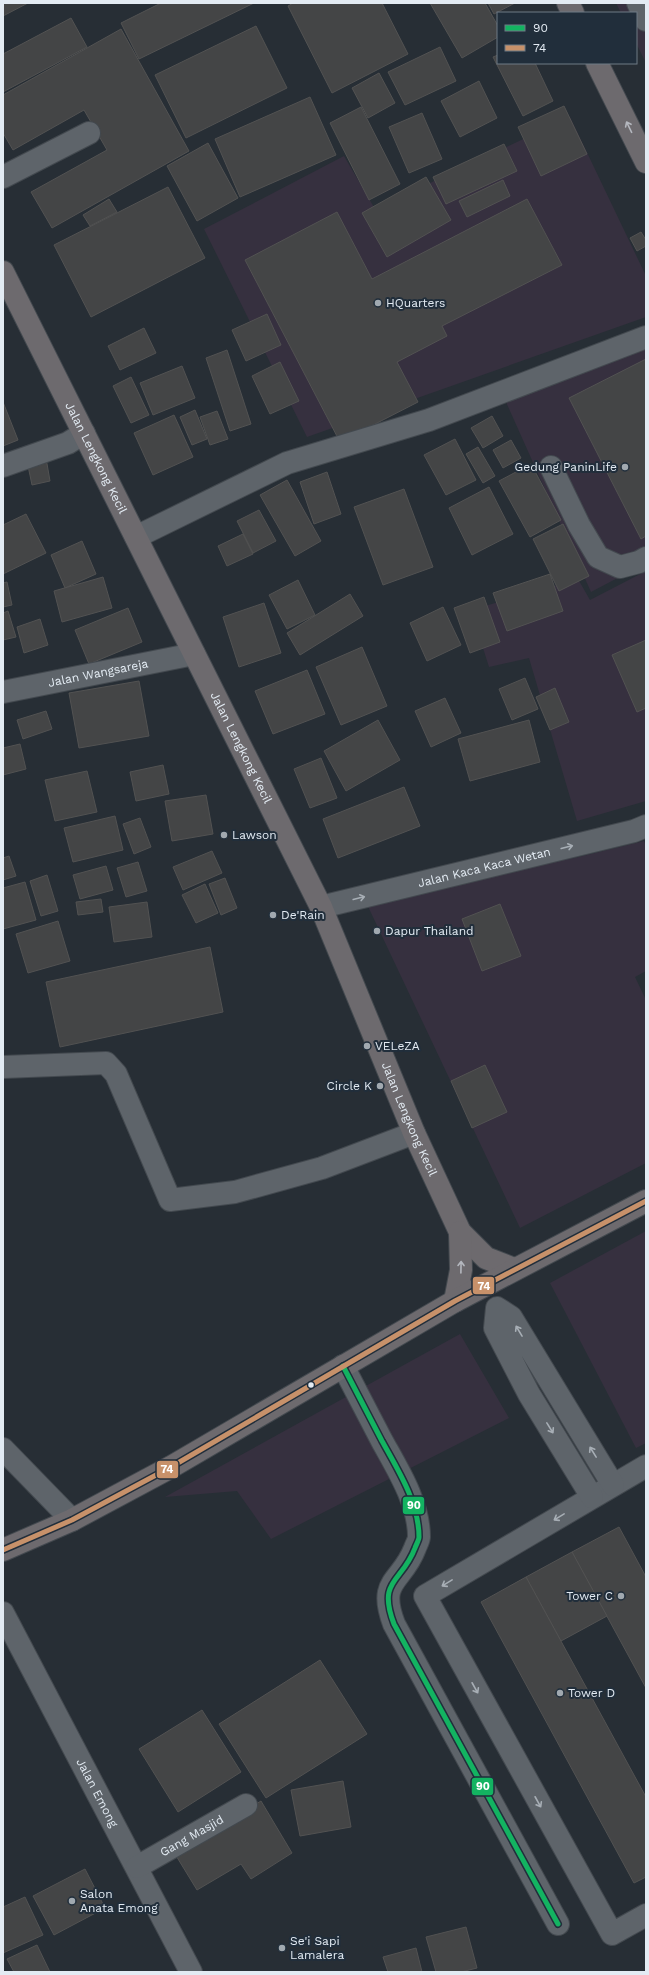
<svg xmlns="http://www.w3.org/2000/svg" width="649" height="1975" font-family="'Work Sans',sans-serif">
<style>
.commercial{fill:#36303f}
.building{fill:#444546;stroke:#525252}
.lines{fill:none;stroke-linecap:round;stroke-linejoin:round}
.minor-casing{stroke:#43494f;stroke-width:24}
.major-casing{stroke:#43494f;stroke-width:24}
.minor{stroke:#5e646a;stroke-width:22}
.major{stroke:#6d6a6e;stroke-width:22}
.bus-1-casing{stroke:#212e3b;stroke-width:8}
.bus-2-casing{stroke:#212e3b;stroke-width:8}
.bus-1{stroke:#13b361;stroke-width:5}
.bus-2{stroke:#c7916a;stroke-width:5}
.oneway{stroke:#b4b7be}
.oneway2{stroke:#a7aeb5}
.poi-dot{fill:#a1a9b0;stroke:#212e3b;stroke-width:1.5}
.bus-dot{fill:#e3ebf3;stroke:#212e3b;stroke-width:1.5}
.labels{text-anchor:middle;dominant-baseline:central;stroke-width:4;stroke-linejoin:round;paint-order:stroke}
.poi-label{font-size:12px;fill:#e3ebf3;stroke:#212e3b;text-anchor:start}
.street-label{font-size:12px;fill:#e3ebf3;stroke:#212e3b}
.line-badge{stroke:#212e3b;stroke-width:1.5}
.badge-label{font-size:11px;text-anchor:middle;font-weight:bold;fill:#fff}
</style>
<rect width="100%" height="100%" fill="#272e35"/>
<g class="commercial">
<path d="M616,3H646V63L636,43V13H621Z"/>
<path d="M570,117L646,276V317L307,437L204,229L344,156L375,209Z"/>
<path d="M646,325V563L591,592L497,382Z"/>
<path d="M646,571V801L577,821L529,658L489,667L471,610L578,579L590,600Z"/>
<path d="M644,841L646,846V971L635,977L646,1000V1163L520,1228L364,898L574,858Z"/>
<path d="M646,1231V1443L636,1448L550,1283Z"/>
<path d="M460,1334L509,1418L271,1539L237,1491L165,1497Z"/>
</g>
<g class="building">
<path d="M3,3H28L3,16Z"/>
<path d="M161,3H254L139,59L121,23Z"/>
<path d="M293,3H382L408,54L332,93L288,6Z"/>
<path d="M430,3H485L498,26V37L462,58Z"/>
<path d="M488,3H515L494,14Z"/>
<path d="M71,18L87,47L3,92V54Z"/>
<path d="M256,26L287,88L186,138L155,75Z"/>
<path d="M121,29L189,151L52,228L31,192L107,150L84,110L13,150L3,133V95Z"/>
<path d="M440,47L456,81L405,105L388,72Z"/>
<path d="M498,55V63H535L553,101L523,116L493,57Z"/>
<path d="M379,73L395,103L368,118L352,88Z"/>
<path d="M479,81L497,118L460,137L441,101Z"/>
<path d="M310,97L336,155L240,197L215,139Z"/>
<path d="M564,106L587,154L541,176L518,127Z"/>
<path d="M361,107L400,184L369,200L330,123Z"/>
<path d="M422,113L442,159L409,173L389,127Z"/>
<path d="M208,143L238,198L197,221L167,166Z"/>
<path d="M504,144L517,171L446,204L433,177Z"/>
<path d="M426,177L451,220L387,257L362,213Z"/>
<path d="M503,180L510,196L467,217L459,201Z"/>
<path d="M168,187L205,258L91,317L54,245Z"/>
<path d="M109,199L117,212L90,226L83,215Z"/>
<path d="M527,199L562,265L442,326L447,336L397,362L418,402L340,442L245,260L337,212L372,279Z"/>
<path d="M641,232L646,240V246L637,251L630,238Z"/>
<path d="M267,314L281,345L246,361L232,330Z"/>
<path d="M144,328L156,353L120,370L108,346Z"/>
<path d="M227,350L251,424L230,431L206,358Z"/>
<path d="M646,359V536L641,539L569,398Z"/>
<path d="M280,362L299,401L270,414L252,376Z"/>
<path d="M182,366L195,398L153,415L140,383Z"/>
<path d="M131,377L149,415L131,423L113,386Z"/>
<path d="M3,402L18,440L3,446Z"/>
<path d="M195,410L207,439L192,445L180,417Z"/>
<path d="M217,411L228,439L210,445L200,417Z"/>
<path d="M174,415L193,457L153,475L134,433Z"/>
<path d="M492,416L503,436L483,448L471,428Z"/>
<path d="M455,439L476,480L446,495L424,455Z"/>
<path d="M511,440L521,458L503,468L493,450Z"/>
<path d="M478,447L495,476L483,483L466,454Z"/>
<path d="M46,458L50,481L32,485L27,461Z"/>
<path d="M531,464L561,520L530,537L499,481Z"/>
<path d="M327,472L341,514L314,524L300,482Z"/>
<path d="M287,480L321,541L295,556L260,495Z"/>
<path d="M489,487L513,534L472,555L449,508Z"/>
<path d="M404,489L433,567L383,585L354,507Z"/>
<path d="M259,510L276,541L253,553L237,521Z"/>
<path d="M26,514L46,553L3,574V525Z"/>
<path d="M563,524L589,576L559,591L533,539Z"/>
<path d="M243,534L253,554L227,566L218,546Z"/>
<path d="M82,541L96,574L65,588L51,555Z"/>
<path d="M550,574L563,611L507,631L493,593Z"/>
<path d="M103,577L112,608L62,622L54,591Z"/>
<path d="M298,580L315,615L287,629L269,595Z"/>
<path d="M7,582L12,605L3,607V583Z"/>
<path d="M350,594L363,616L300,655L287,633Z"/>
<path d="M484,597L500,642L470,653L454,608Z"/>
<path d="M264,603L281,653L239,667L223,617Z"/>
<path d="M443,607L461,645L427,661L410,623Z"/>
<path d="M128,608L142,642L89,664L75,630Z"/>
<path d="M8,611L16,637L3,640V613Z"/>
<path d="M40,619L48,645L24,653L17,627Z"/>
<path d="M646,640V708L637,712L612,655Z"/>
<path d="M362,647L387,706L341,725L316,667Z"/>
<path d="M307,670L325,714L273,734L255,691Z"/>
<path d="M525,678L538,709L512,720L499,689Z"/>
<path d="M139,681L149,736L79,748L69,693Z"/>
<path d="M555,688L569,722L550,730L536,697Z"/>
<path d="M445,698L461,733L431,747L415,711Z"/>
<path d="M46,711L52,729L23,739L17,720Z"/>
<path d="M378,720L400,760L346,791L324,751Z"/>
<path d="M529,720L540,762L470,781L458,739Z"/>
<path d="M20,744L26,769L3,775V748Z"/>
<path d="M321,758L337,798L310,808L294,769Z"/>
<path d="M163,765L169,794L136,801L130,772Z"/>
<path d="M87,771L97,812L55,821L45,780Z"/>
<path d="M404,787L420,826L338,858L323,819Z"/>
<path d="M206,795L213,834L172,841L165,801Z"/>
<path d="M115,816L123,850L73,862L64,828Z"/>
<path d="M140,818L151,847L134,854L123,824Z"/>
<path d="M212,851L222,873L183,890L173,867Z"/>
<path d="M9,856L16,876L3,880V858Z"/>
<path d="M138,862L147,891L126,897L117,868Z"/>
<path d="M106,866L113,890L80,899L73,875Z"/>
<path d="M47,875L58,911L41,916L30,881Z"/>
<path d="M225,878L237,908L221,915L209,884Z"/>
<path d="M25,882L36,920L3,929V888Z"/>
<path d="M205,884L218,913L196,923L182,895Z"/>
<path d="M101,899L103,912L78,915L76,902Z"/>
<path d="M147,902L152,937L114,942L109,907Z"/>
<path d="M500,904L521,956L482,971L462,919Z"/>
<path d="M58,921L70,961L28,973L16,934Z"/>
<path d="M210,947L223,1012L60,1047L46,982Z"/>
<path d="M485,1065L507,1112L472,1128L451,1081Z"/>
<path d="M619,1527L646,1577V1688L572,1552Z"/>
<path d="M572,1552L607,1616L561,1641L526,1577Z"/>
<path d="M526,1577L646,1797V1877L634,1883L481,1602Z"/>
<path d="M320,1660L367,1734L266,1798L219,1724Z"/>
<path d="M202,1710L241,1772L178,1812L139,1749Z"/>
<path d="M343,1781L351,1827L300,1836L291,1790Z"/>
<path d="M261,1801L292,1853L251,1879L241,1864L197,1890L175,1854Z"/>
<path d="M85,1869L105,1908L54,1935L33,1896Z"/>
<path d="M25,1897L43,1935L3,1953V1907Z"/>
<path d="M466,1927L477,1968L461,1972H436L426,1937Z"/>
<path d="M37,1945L50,1972H14L7,1959Z"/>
<path d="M416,1948L422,1972H388L383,1957Z"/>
</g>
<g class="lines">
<g class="minor-casing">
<g id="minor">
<path d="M638,3L646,20"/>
<path d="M3,177L89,133"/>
<path d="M3,466L68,443L84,433"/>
<path d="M551,467L579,525L598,557L620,567L639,562L646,558"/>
<path d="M136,537L287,463L429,420L646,337"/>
<path id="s1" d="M3,692L194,654"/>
<path id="s2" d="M321,907L634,831L646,826"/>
<path d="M3,1067L106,1063L116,1074L170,1200L235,1192L322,1168L414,1133"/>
<path d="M343,1366C356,1391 369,1416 382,1441C398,1470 419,1503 419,1537C419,1540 416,1545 415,1548C402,1583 377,1579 394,1624L558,1924"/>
<path d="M3,1449L72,1520"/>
<path d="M646,1466L425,1596L612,1934L646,1915"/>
<path d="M592,1497L529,1394L495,1328L497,1308L511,1317L613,1485"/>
<path id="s3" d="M3,1613L191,1972"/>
<path id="s4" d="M137,1867L246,1805"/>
</g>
</g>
<g class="major-casing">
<g id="major">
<path d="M568,3L573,13"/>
<path d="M597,63L646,162"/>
<path id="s5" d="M3,272L321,907L414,1133L460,1232L486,1258L514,1269"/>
<path d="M455,1301L461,1270L460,1232"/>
<path d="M3,1550L72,1520L171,1467L455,1301L646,1201"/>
</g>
</g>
<use href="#minor" class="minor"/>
<use href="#major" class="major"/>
<g class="bus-1-casing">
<path id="bus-1" d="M343,1366C356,1391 369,1416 382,1441C398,1470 419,1503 419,1537C419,1540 416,1545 415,1548C402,1583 377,1579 394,1624L558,1924"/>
</g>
<g class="bus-2-casing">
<path id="bus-2" d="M3,1550L72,1520L171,1467L455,1301L646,1201"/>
</g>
<use href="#bus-1" class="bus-1"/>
<use href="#bus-2" class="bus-2"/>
</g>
<defs><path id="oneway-shaft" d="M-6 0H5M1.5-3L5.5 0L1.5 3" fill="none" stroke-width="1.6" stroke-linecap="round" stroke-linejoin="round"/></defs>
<g class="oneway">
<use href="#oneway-shaft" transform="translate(629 127) rotate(-116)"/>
<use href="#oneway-shaft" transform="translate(461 1267) rotate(-89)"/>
</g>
<g class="oneway2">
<use href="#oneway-shaft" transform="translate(567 847) rotate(-14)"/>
<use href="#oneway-shaft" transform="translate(359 898) rotate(-14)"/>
<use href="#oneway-shaft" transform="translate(519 1331) rotate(-121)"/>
<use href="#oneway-shaft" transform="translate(550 1428) rotate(58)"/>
<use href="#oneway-shaft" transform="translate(593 1452) rotate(-122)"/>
<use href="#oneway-shaft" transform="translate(559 1517) rotate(149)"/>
<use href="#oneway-shaft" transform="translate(447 1583) rotate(149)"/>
<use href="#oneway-shaft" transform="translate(475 1688) rotate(61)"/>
<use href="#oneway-shaft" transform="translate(538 1802) rotate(61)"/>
</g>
<g class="poi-dot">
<circle cx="378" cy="303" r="4"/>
<circle cx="625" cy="467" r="4"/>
<circle cx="224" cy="835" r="4"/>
<circle cx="273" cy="915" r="4"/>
<circle cx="377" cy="931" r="4"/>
<circle cx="367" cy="1046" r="4"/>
<circle cx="380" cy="1086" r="4"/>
<circle cx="621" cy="1596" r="4"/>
<circle cx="560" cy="1693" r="4"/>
<circle cx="72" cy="1901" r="4"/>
<circle cx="282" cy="1948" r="4"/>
</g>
<circle class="bus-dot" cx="311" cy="1385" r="3.5"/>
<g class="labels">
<g class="poi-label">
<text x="386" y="303">HQuarters</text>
<text x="617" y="467" text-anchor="end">Gedung PaninLife</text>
<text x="232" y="835">Lawson</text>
<text x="281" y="915">De'Rain</text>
<text x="385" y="931">Dapur Thailand</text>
<text x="375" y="1046">VELeZA</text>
<text x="372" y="1086" text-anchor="end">Circle K</text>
<text x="613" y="1596" text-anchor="end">Tower C</text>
<text x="568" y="1693">Tower D</text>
<text x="80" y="1894">Salon<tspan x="80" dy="14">Anata Emong</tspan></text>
<text x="290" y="1941">Se'i Sapi<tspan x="290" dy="14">Lamalera</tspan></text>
</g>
<g class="street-label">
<text stroke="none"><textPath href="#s5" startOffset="208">Jalan Lengkong Kecil</textPath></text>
<text stroke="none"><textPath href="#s1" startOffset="97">Jalan Wangsareja</textPath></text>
<text stroke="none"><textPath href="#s5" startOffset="532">Jalan Lengkong Kecil</textPath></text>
<text stroke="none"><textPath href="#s2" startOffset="168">Jalan Kaca Kaca Wetan</textPath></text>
<text stroke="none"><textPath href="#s5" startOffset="940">Jalan Lengkong Kecil</textPath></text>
<text stroke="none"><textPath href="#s3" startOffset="203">Jalan Emong</textPath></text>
<text stroke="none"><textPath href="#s4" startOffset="63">Gang Masjid</textPath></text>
</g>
</g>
<g class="line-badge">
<rect x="472" y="1276" width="23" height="19" rx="4" fill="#c7916a"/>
<rect x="156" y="1460" width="23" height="19" rx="4" fill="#c7916a"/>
<rect x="402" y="1496" width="23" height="19" rx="4" fill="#13b361"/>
<rect x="471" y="1777" width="23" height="19" rx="4" fill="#13b361"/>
</g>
<g class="badge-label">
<text x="484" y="1290">74</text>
<text x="167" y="1473">74</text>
<text x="414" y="1509">90</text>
<text x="483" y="1790">90</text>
</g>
<rect width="649" height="1975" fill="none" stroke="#e3ebf3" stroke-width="8"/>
<rect x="497" y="12" width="140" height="52" fill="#212e3b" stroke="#6f7a85"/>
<rect x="505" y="25" width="20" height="6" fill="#13b361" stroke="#6f7a85"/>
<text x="533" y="32" font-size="12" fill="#e3ebf3">90</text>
<rect x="505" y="45" width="20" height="6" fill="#c7916a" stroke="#6f7a85"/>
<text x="533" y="52" font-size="12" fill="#e3ebf3">74</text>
</svg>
